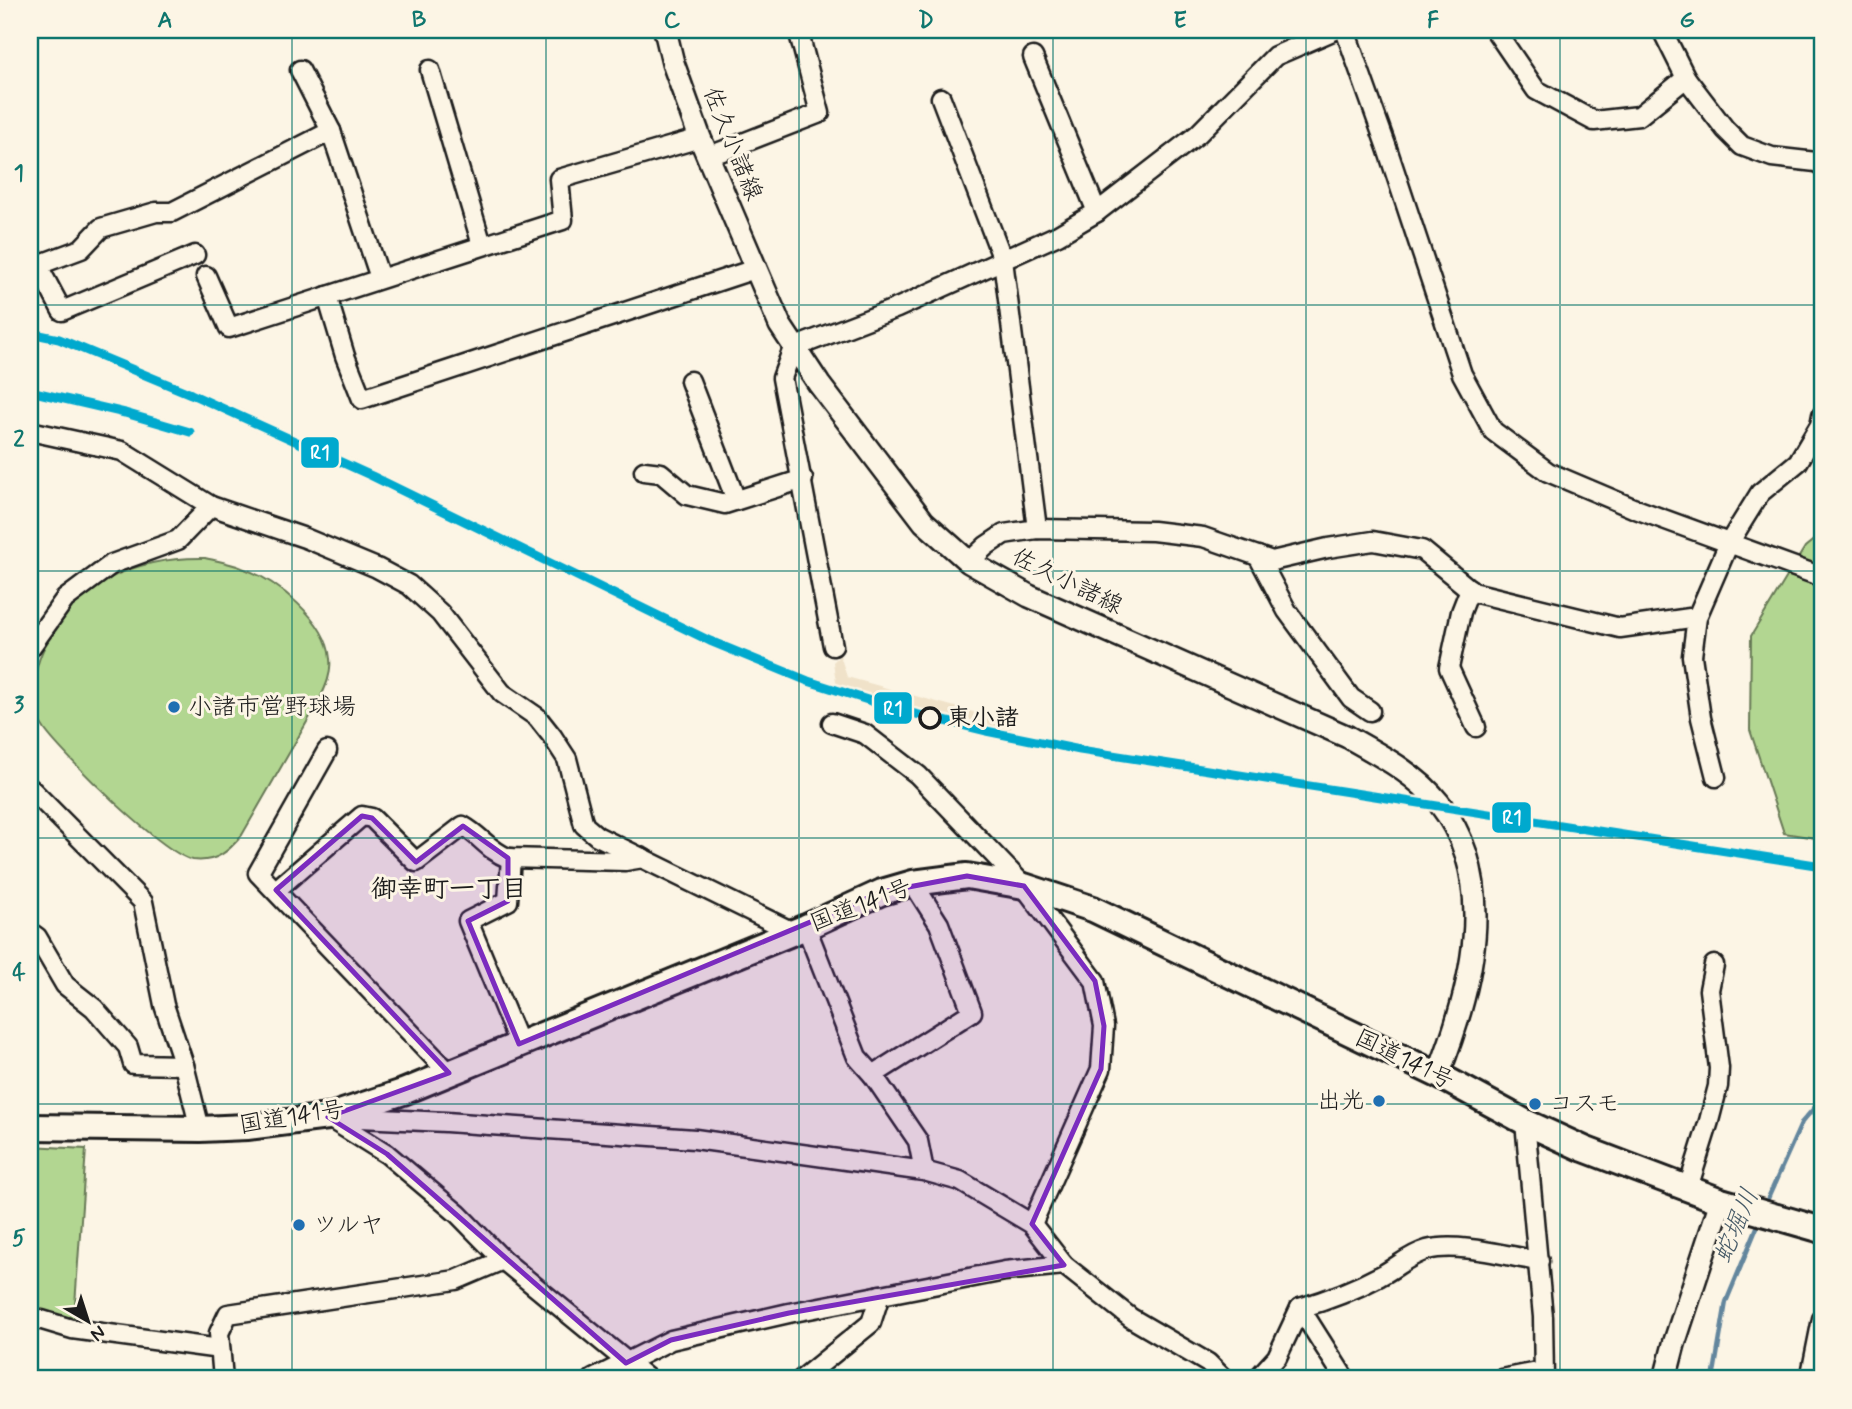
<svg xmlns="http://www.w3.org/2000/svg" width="1852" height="1409" font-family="Mynerve,'Klee One',sans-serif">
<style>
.built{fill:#f0e2c9}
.green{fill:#b2d691;stroke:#677956;stroke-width:2}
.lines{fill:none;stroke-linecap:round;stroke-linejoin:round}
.stream{stroke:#64869d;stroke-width:4.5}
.minor-casing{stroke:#1c1c1c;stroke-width:23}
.major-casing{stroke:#1c1c1c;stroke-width:26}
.highway-casing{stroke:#1c1c1c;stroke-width:30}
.minor{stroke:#fcf5e5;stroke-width:18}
.major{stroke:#fcf5e5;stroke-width:21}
.highway{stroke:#fcf5e5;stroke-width:24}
.rail-1-casing{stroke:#fcf5e5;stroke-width:14}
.rail-1{stroke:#00a9ce;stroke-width:9}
.marked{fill:#7b2cbf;fill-opacity:0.2;stroke:#7b2cbf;stroke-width:5;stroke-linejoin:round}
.grid{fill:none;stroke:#0f766e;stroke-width:2;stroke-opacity:0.55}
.poi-dot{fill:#1f6fb2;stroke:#fcf5e5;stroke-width:2.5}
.stop-dot{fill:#fcf5e5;stroke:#1c1c1c;stroke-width:3.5}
.labels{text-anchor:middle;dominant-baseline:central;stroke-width:6;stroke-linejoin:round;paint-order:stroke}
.street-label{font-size:24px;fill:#1c1c1c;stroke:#fcf5e5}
.poi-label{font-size:24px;fill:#1c1c1c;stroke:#fcf5e5;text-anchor:start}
.stop-label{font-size:24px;font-weight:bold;fill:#1c1c1c;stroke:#fcf5e5;text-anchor:start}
.neighbourhood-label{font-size:26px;font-weight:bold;fill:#1c1c1c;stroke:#fcf5e5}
.water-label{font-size:26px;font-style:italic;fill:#465a67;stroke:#fcf5e5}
.line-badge{stroke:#fcf5e5;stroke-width:2.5}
.badge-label{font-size:19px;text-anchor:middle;font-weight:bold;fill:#fff}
.neatline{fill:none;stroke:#0f766e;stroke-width:2.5}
.grid-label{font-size:23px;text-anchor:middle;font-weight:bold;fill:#0f766e}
</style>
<rect width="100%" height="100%" fill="#fcf5e5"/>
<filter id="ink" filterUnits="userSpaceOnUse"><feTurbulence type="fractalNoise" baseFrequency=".0143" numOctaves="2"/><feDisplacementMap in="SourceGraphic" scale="14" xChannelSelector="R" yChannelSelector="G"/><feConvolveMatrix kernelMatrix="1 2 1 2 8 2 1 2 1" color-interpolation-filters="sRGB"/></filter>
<g filter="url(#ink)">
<path class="built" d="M840,655L847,677L1013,723L1007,741L891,713L838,695L833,662Z"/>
<g class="green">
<path d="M1822,533V839L1784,833L1750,730L1751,636L1805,547Z"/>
<path d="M205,558C217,561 230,563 242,568C276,580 327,620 330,659C332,674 325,688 319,701L242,835C229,851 216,863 193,860C164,855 64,756 45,730C39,721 34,712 30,702C33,685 35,667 43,650C74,583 134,557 205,558Z"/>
<path d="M30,1146L86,1149L74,1319L30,1307Z"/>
</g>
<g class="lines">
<g class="stream">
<path d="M1765,1205L1802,1122L1822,1099"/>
<path d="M1713,1379L1726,1302L1760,1220"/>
</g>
<g class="minor-casing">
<g id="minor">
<path d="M1345,30L1387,148L1462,374L1493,431L1548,472L1633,508L1822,577"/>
<path d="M1495,30L1536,90L1594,121L1639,116L1686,78"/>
<path d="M1662,30L1686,78L1725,129L1742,146L1772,157L1816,162L1822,165"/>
<path d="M1033,57L1097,212"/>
<path d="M300,70L331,131L380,278"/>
<path d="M430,70L482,245"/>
<path d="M941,98L1003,260L1037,529"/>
<path d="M707,157L820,113L798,30"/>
<path d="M37,264L62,311L195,255"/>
<path d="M30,268L81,249L101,228L156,212H172L331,131"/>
<path d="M206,276L229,328L563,220L559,179L700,138"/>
<path d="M327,296L345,356L362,399L755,269"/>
<path d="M690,381L736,500"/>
<path d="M30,431L122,451L211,506L305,538L377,568L409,585L440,613L502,693L537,717L552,736L567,759L584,825L597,836L793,932"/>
<path d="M644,471L661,473L687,495L725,504L803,479"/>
<path d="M1258,556L1287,611L1351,698L1370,711"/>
<path d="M969,562L986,546L1004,534L1037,529L1153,531L1203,537L1272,561L1328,548L1373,541L1422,550L1473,592L1620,628L1697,617"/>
<path d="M1470,589L1461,612L1449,668L1476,727"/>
<path d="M833,646L782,378L793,348L897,308L1058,235L1097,212L1198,134L1275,56L1335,30"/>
<path d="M30,648L65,599L112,564L178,540L211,506"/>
<path d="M832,723L865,734L918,775L1024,886L1095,981L1104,1026L1101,1069L1032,1224"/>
<path d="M327,751L258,873L449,1073"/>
<path d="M1716,777L1701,718L1692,656L1697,617L1729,543L1760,493L1798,462L1820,425L1822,415"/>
<path d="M30,788L143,902L164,1005L184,1065L200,1129"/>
<path d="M511,858L508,901L468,921L519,1044"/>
<path d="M276,890L362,816L372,818L416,862L463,826C481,836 488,850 508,858L625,861L643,858"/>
<path d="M806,927L857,1057L873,1075L918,1141L924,1171"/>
<path d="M30,932L37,937L65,985L94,1008L128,1047L133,1064L184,1065"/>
<path d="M873,1075L972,1012L939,924L913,883"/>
<path d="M338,1117L446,1122L695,1139L924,1171L960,1181L1032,1224L1064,1265L1131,1318L1208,1363L1224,1379"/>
<path d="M331,1119L387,1154L458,1214L503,1260L648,1379"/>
<path d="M1525,1122L1543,1317L1544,1379"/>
<path d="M1688,1188L1709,1121L1718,1086L1719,1068L1709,990L1714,965"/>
<path d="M30,1319L42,1320L72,1329L220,1349"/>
<path d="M223,1379L219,1333L228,1314L456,1280L503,1260"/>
<path d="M593,1379L671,1340L789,1313L1005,1271L1064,1265"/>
<path d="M802,1379L871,1323L880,1295"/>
<path d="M1257,1379L1277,1357L1300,1308"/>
<path d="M1345,1379L1300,1308C1328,1300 1354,1290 1380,1276C1396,1268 1409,1255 1427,1250C1459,1242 1506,1256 1539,1261"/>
<path d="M1501,1379L1543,1371"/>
<path d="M1810,1379L1822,1319"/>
</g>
</g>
<g class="major-casing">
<g id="major">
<path d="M665,30L673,63L700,138L780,325L819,384L924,522L969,562L1029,596L1348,737C1380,755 1416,774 1439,803C1501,882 1471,991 1438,1075"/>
<path d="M1665,1379L1674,1344L1721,1201"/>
</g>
</g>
<g class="highway-casing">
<path id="highway" d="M30,1127L200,1129L247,1127L328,1117L403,1092L806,927L882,892L913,883L967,876L1024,886L1093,909L1438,1075L1525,1122L1584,1149L1721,1201L1822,1230"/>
</g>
<use href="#minor" class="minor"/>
<use href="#major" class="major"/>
<use href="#highway" class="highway"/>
<g class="rail-1-casing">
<g id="rail-1">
<path d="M30,333L59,339L191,394L372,476L710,641L808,681L899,710L986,731L1080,750L1822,866"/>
<path d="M30,391L125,413L190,432"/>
</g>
</g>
<use href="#rail-1" class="rail-1"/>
</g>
</g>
<path class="marked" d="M362,816L372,818L416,862L463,826L508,858V901L468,921L519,1044L882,892L967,876L1024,886L1095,981L1104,1026L1101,1069L1032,1224L1064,1265L789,1313L671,1340L626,1363L387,1154L328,1117L449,1073L276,890Z"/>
<path class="grid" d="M292,30V1379M546,30V1379M799,30V1379M1053,30V1379M1306,30V1379M1560,30V1379M30,305H1822M30,571H1822M30,838H1822M30,1104H1822"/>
<g class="poi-dot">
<circle cx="174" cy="707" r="7"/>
<circle cx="1379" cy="1101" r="7"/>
<circle cx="1535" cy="1104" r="7"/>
<circle cx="299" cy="1225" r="7"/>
</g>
<circle class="stop-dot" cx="930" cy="718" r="10"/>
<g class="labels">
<g class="street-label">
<text transform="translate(732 144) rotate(68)">佐久小諸線</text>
<text transform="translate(1067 582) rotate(26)">佐久小諸線</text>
<text transform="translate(861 906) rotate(-21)">国道141号</text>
<text transform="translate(1404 1060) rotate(26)">国道141号</text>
<text transform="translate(292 1118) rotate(-9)">国道141号</text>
</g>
<g class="poi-label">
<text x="188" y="707">小諸市営野球場</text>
<text x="1365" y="1101" text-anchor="end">出光</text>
<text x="1549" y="1104">コスモ</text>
<text x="313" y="1225">ツルヤ</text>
</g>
<g class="stop-label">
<text x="947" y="718">東小諸</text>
</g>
<g class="neighbourhood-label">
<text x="449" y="890">御幸町一丁目</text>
</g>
<g class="water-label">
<text transform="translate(1737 1226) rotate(-67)">蛇堀川</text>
</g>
</g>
<g class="line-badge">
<rect x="300" y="436" width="40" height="33" rx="7" fill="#00a9ce"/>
<rect x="873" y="691" width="40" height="34" rx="7" fill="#00a9ce"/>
<rect x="1491" y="801" width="41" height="33" rx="7" fill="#00a9ce"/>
</g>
<g class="badge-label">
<text x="320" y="459">R1</text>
<text x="893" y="715">R1</text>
<text x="1512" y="824">R1</text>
</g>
<rect width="1852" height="1409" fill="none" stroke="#fcf5e5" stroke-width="77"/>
<g transform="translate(88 1321) rotate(141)" stroke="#fcf5e5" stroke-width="5" paint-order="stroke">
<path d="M0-5L12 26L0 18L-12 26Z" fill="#1c1c1c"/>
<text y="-10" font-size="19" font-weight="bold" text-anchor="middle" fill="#1c1c1c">N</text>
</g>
<rect x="38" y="38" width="1776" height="1332" class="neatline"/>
<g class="grid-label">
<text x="165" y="27">A</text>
<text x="419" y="27">B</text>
<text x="672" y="27">C</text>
<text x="926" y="27">D</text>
<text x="1180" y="27">E</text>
<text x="1433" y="27">F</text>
<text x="1687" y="27">G</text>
<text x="19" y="180">1</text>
<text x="19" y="446">2</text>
<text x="19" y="712">3</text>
<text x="19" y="979">4</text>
<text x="19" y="1245">5</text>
</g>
</svg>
